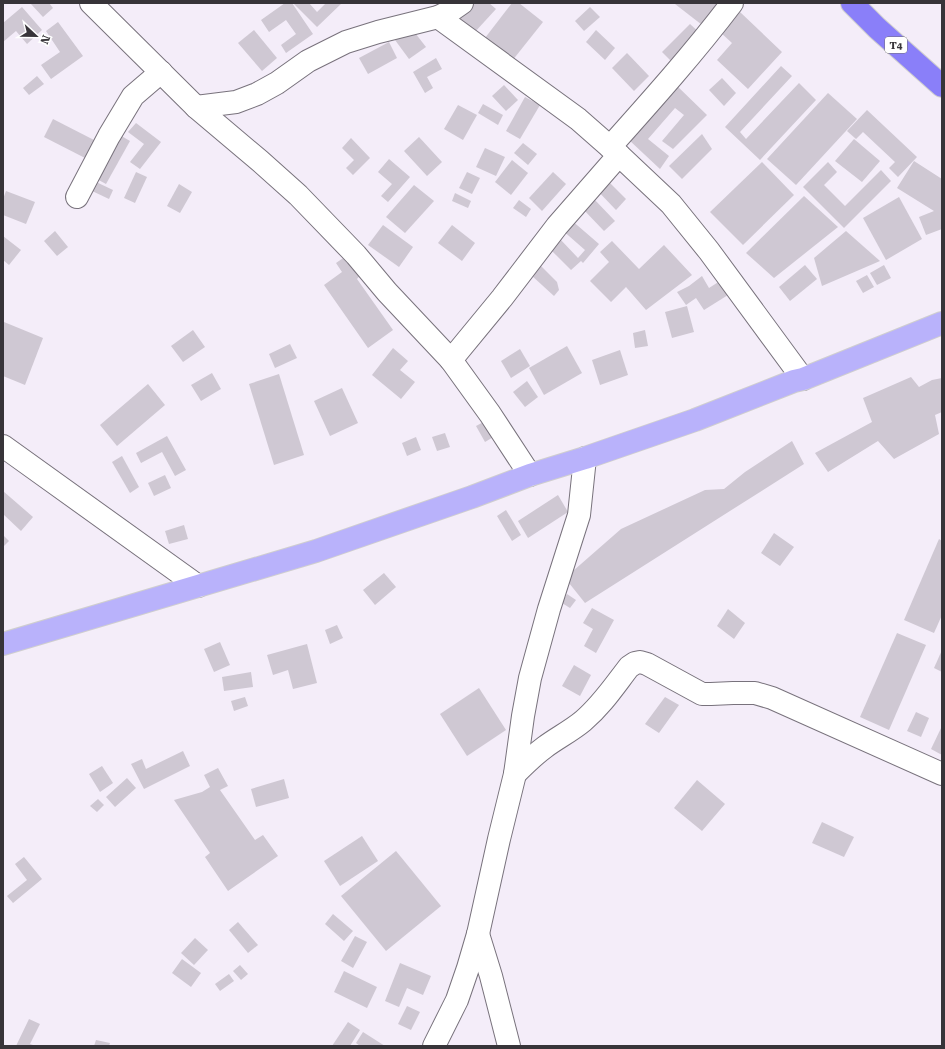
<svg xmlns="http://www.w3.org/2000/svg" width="945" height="1049" font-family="'Roboto Serif',serif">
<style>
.building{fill:#cfc8d3}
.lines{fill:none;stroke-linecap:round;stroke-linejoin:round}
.minor-casing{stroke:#78727c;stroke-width:24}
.major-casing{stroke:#cfcecf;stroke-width:24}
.highway-casing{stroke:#cfcecf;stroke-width:24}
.minor{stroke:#fff;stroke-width:22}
.major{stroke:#b9b2fb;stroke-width:22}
.highway{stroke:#8a7ff9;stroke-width:22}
.labels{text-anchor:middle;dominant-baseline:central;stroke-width:4;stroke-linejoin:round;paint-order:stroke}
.shield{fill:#fff;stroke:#737174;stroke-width:1}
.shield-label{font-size:10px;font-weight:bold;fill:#373439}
</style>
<rect width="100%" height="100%" fill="#f4edf9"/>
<g class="building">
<path d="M30,3H49L53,8L43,17Z"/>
<path d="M285,3H292L313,34L286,53L281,45L296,34L286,20L269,32L261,20Z"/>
<path d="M293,3H309L317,12L326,3H342L317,27Z"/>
<path d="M475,3H489L496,9L474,33L459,20Z"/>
<path d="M512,3H519L543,22L512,61L485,38Z"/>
<path d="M676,3H726L706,28L675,4Z"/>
<path d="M22,7L42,30L27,44L16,31L3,42V23Z"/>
<path d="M590,7L600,17L584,31L575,21Z"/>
<path d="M740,12L782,52L748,89L717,60L732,43L720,32Z"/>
<path d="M58,22L83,56L51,79L41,65L60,52L46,31Z"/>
<path d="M690,24L702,35L674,64L662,52Z"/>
<path d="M412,29L426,47L409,59L395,40Z"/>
<path d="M254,30L277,58L262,71L238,43Z"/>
<path d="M596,30L615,48L605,60L586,42Z"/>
<path d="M389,42L397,58L368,74L359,58Z"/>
<path d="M627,53L649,76L634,91L612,68Z"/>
<path d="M436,58L442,69L427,77L433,88L425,93L413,72Z"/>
<path d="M781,66L792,76L740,132L746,139L799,83L816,100L760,160L725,127Z"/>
<path d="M37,76L44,84L29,95L23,88Z"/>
<path d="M722,78L736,93L724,106L709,90Z"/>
<path d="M675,84L707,115L673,149L662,141L684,115L675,108L648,139L669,156L660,169L628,139Z"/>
<path d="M504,85L518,100L506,111L492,96Z"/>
<path d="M828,93L857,119L796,185L767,159Z"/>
<path d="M525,97L540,105L520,139L506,131Z"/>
<path d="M483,104L503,115L498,125L478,113Z"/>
<path d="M458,105L477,115L463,140L444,129Z"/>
<path d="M867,110L917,157L898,177L889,168L895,162L863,132L856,139L847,131Z"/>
<path d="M53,119L94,140L85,158L44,137Z"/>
<path d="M136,123L161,142L140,169L130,162L144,144L128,132Z"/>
<path d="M118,134L130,141L106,184L95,178Z"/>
<path d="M702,134L712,149L682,179L669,166Z"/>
<path d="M419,137L442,162L427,176L404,151Z"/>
<path d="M351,138L370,158L353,175L346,168L354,160L342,148Z"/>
<path d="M854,139L880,161L862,182L835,161Z"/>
<path d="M523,143L537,154L528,165L514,153Z"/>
<path d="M485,148L505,157L496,176L476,167Z"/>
<path d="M389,159L410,177L388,202L381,196L392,184L378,172Z"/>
<path d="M512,160L528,173L511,195L495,182Z"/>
<path d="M914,161L942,179V229L926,235L919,217L934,211L897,188Z"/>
<path d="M762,162L794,195L743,245L710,212Z"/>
<path d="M828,162L837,172L824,185L845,206L881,170L891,181L844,228L803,187Z"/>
<path d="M136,172L147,177L135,203L124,198Z"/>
<path d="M467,172L480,178L472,194L459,188Z"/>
<path d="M553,172L566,184L542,211L529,198Z"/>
<path d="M604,177L626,199L616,210L594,187Z"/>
<path d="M94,181L113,190L109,199L90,190Z"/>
<path d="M179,184L192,192L180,213L167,206Z"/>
<path d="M414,185L434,201L405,233L386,217Z"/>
<path d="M6,191L35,202L26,224L3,215V199Z"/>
<path d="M455,193L471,201L468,208L452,201Z"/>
<path d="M804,196L838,227L774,278L746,253Z"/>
<path d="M899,197L922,239L886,260L863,218Z"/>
<path d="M593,198L615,221L604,231L582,208Z"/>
<path d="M519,200L531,209L526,217L513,208Z"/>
<path d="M570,219L599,244L583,263L581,261L571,270L550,249L560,239L578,258L585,250L561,229Z"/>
<path d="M383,225L413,247L399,267L368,245Z"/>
<path d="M452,225L475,243L462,261L438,243Z"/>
<path d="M55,231L68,247L57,256L44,241Z"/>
<path d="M846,231L880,261L822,286L814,258Z"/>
<path d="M3,236L21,250L9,265L3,260Z"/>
<path d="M612,241L639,269L664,245L692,275L646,310L626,287L611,302L590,281L609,262L600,252Z"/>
<path d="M349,254L362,273L357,279L393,330L368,348L324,285L342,272L336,263Z"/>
<path d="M540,265L557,282L559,290L554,296L531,275Z"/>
<path d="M805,265L817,279L790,301L779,287Z"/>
<path d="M884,265L891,278L877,285L870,273Z"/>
<path d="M867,275L874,287L863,293L856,281Z"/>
<path d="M702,276L709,288L720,281L728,295L704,310L696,298L686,305L677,292L689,286Z"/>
<path d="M687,306L694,332L672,338L665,312Z"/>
<path d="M4,322L43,338L25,385L3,376Z"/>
<path d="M193,330L205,347L183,362L171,346Z"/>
<path d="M645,330L648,346L635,348L633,333Z"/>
<path d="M290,344L297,358L275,368L269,354Z"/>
<path d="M567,346L582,373L544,395L529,368Z"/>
<path d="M393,348L408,361L400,370L415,382L401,399L372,375Z"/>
<path d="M520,349L530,366L511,378L501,361Z"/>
<path d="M620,350L628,375L600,385L592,360Z"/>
<path d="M212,373L221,389L201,401L191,385Z"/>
<path d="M279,374L304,455L274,465L249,384Z"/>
<path d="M911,377L919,387L932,380L942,378V412L935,415L939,434L894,459L878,441L828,472L815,453L872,422L863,398Z"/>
<path d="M527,381L538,397L525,407L513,392Z"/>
<path d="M148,384L165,405L117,446L100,425Z"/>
<path d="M342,388L358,423L330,436L314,401Z"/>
<path d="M491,418L500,433L485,442L476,426Z"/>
<path d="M445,433L450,447L437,451L432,437Z"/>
<path d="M167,436L186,470L175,476L162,452L141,463L136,453Z"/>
<path d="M416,437L421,450L407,456L402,443Z"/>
<path d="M792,441L804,464L585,603L565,578L621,529L705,490L724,489L745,472Z"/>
<path d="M122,456L139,487L130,493L112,462Z"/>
<path d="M165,475L171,488L154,496L148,483Z"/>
<path d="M3,491L33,517L21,531L3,514Z"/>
<path d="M558,495L568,512L528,538L518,521Z"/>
<path d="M506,510L521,535L512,541L497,516Z"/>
<path d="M184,525L188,539L169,544L165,531Z"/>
<path d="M774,533L794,547L780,566L761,553Z"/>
<path d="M3,535L9,541L3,547Z"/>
<path d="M939,539L942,541V615L934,633L904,620Z"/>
<path d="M384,573L396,587L375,605L363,590Z"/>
<path d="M567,594L576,600L570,608L562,603Z"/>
<path d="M592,608L614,620L596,653L584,646L593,629L583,623Z"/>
<path d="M728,609L745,623L734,639L717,626Z"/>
<path d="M337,625L343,638L330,644L325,630Z"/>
<path d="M897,633L926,645L889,730L860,717Z"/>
<path d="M220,642L230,665L214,672L204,649Z"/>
<path d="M307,644L317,683L293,689L288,670L273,675L267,655Z"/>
<path d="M942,650V672L934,668Z"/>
<path d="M574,665L591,675L580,696L562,686Z"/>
<path d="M251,672L253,687L224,691L222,677Z"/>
<path d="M479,688L506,730L467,756L440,714Z"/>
<path d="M245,697L248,706L234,711L231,701Z"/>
<path d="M665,697L679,705L659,733L645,724Z"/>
<path d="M916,712L929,718L921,737L907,731Z"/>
<path d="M942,726V755L931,749Z"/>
<path d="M183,751L190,766L144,789L131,764L142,759L146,769Z"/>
<path d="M102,766L113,783L100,792L89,774Z"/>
<path d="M218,768L228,786L220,790L255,840L263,835L278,856L228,891L205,857L210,853L174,800L202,792L210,787L204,775Z"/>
<path d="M127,778L136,788L115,807L106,797Z"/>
<path d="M284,779L289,798L256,807L251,789Z"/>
<path d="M697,780L725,804L702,831L674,808Z"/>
<path d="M98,799L104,805L97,812L90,806Z"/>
<path d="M822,822L854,837L844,857L812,843Z"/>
<path d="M362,836L378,861L340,886L324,861Z"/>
<path d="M396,851L441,906L386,951L341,896Z"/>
<path d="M24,857L42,879L13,903L7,896L27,880L15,864Z"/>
<path d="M333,914L353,931L344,941L325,924Z"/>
<path d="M238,922L258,945L248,953L229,930Z"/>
<path d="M355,936L367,942L353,968L341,961Z"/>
<path d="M195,938L208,950L194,965L181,953Z"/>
<path d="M182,959L201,973L191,987L172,973Z"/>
<path d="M400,963L431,976L423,995L407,988L399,1007L385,1001Z"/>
<path d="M240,965L248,974L241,980L233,971Z"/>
<path d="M344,971L377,987L367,1008L334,992Z"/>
<path d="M229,974L234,981L220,991L215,984Z"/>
<path d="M407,1006L420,1012L411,1030L398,1024Z"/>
<path d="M29,1019L40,1024L30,1044L36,1046H16Z"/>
<path d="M348,1022L360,1030L350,1046H332Z"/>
<path d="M363,1032L385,1046H360L356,1043Z"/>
<path d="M96,1040L110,1043L109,1046H94Z"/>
</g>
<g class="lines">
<g class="minor-casing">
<g id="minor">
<path d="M91,3L196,107L260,161L298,195L356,255L387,292L451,360L490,414L530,475"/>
<path d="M438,17L578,119L619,155L671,204L709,251L803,379"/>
<path d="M196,107L236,102L257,94L277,83L308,61L346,42L378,32L438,17L452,10L462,3"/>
<path d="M610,147C652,100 694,53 732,3"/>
<path d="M77,197L109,136L133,96L161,72"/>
<path d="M451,360L502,298L557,226L619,155"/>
<path d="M3,446L198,586"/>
<path d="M515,774C525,764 534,755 545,747C557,738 571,731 583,721C602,705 615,685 629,667L635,663L640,662L647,664L702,694H711L733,693H755L772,698L942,774"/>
<path d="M478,934L491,976L509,1046"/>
<path d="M434,1046L457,1000L468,968L478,934L499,839L515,774L523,716L530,678L549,609L579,515L585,458"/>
</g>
</g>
<g class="major-casing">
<path id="major" d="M3,644L316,551L472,497L530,475L585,458L695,420L794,381L803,379L942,323"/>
</g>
<g class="highway-casing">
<path id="highway" d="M852,3L877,28L942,86"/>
</g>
<use href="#minor" class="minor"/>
<use href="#major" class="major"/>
<use href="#highway" class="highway"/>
</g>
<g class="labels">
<rect class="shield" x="885" y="37" width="22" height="16" rx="3"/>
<g class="shield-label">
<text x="896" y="45">T4</text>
</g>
</g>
<rect width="945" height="1049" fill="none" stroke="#373439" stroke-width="8"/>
<g transform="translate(36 36) rotate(112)" stroke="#ffffff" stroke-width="3" paint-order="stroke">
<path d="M0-3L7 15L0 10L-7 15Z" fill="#373439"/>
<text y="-6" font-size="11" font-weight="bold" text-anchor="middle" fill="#373439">N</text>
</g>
</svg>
